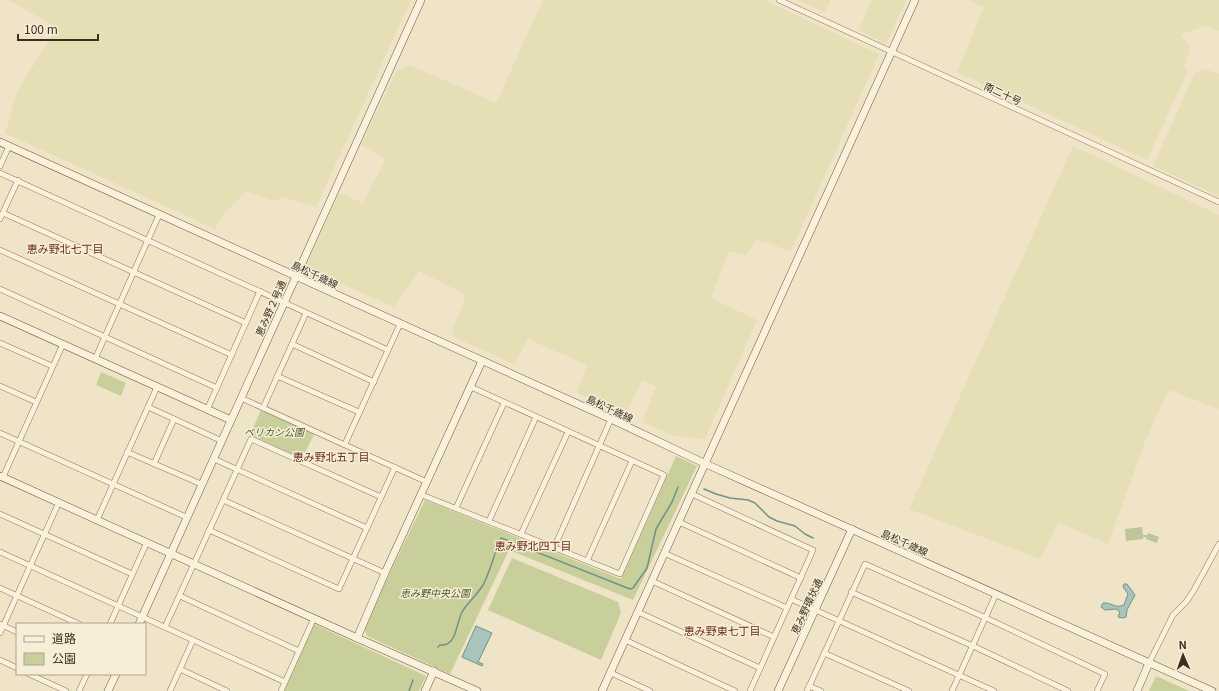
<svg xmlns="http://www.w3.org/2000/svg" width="1219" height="691" font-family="Georgia,'Noto Sans JP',serif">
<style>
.farmland{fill:#e6deb5}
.green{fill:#c9cf9b}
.cemetery{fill:#bfc49a}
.water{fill:#a9c4bc;stroke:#6f938a}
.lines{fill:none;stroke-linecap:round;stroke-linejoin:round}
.stream{stroke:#6f938a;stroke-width:1.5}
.street-casing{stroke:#8d765c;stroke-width:6}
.secondary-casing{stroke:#6f573f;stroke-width:8}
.street{stroke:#faf1dc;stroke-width:5}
.secondary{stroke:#faf1dc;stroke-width:7}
.labels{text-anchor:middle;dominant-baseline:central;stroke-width:3;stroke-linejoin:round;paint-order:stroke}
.street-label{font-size:10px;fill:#3d2e20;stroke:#f7eed8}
.park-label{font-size:10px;font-style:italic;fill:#4d5a26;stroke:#f7eed8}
.neighbourhood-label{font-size:11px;fill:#6b2e1e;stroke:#f7eed8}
</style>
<rect width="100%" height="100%" fill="#f0e4c8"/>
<g class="farmland">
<path d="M8,0H411L316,207L283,197L273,201L247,191L223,214L215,229L5,133L17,92L57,27Z"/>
<path d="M543,0H764L879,54L791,251L757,240L745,255L729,251L711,298L757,320L705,439L676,436L642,422L656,387L642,380L626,414L577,393L587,365L528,339L514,364L454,337L452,332L466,295L419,271L394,307L305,268L339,193L363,203L386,159L361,145L397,70L410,65L496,103Z"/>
<path d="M797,0H831L825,12Z"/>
<path d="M872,0H906L886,44L859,30Z"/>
<path d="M969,0H1219V31L1205,26L1181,34L1190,48L1184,67L1188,70L1147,160L957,72L984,7Z"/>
<path d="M1205,69L1219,74V196L1153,166L1195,73Z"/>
<path d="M1073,146L1219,215V409L1169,390L1146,439L1108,544L1058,522L1040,559L909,509Z"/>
</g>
<g class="green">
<path d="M101,372L126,383L121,396L96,385Z"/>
<path d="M261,410L314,434L302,459L250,435Z"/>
<path d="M676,456L697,466L633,600L509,550L450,674L367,636L364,627L425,500L621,579Z"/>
<path d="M512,558L618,602L621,613L601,660L488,610Z"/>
<path d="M314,624L426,676L419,691H284Z"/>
<path d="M1156,676L1189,691H1149Z"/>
</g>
<path class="cemetery" d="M1142,527L1143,535H1147L1148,533L1159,537L1157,543L1146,539V537H1143V539L1126,541L1125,529Z"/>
<g class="water">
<path d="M1124,584H1127L1135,595L1127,610L1126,617L1123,618L1118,617L1120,612L1116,609L1105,610L1101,607L1103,603C1111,602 1115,609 1124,605L1128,594L1123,587Z"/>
<path d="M476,626L492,633L478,662L483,664L482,666L462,657Z"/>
</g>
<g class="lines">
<g class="stream">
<path d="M704,489L716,494L730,498L748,500L755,503L769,517L777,521L795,526L805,534L813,538"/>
<path d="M438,647L440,645C457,647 456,623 462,612C468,602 477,595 483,585C491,570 494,553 501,538L630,589L633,588L647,568L656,529L672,502L678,487"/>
<path d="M409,691L413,680"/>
</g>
<g class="street-casing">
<g id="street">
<path d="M779,0L1219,202"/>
<path d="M0,166L9,146"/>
<path d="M0,173L388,350"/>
<path d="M3,213L246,323"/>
<path d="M0,219L18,180"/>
<path d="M0,250L232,355"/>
<path d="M0,289L217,388"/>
<path d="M0,343L52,366"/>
<path d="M292,344L374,382"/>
<path d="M95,359L159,215"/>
<path d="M277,376L359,412"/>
<path d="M0,386L36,402"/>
<path d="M241,398L427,482"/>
<path d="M148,407L222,441"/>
<path d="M263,408L306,313"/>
<path d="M207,410L260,291"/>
<path d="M0,433L186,517"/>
<path d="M345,444L400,324"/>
<path d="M127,452L201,484"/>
<path d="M214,459L367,528"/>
<path d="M154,464L174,419"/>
<path d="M3,477L63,344"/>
<path d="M692,494L813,550L750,691"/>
<path d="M422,495L620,574L664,475L471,387"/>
<path d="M223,500L385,573"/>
<path d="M456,508L504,403"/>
<path d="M0,514L132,574"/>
<path d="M97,520L157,387"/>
<path d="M489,521L536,417"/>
<path d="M679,522L801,578"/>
<path d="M209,530L339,589L395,467"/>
<path d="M521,534L568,432"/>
<path d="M554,548L611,419"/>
<path d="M0,552L285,682"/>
<path d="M664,553L787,608"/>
<path d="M587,561L632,461"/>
<path d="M652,581L774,637"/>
<path d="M0,588L79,624"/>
<path d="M851,592L973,646L1068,691"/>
<path d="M180,596L299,651"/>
<path d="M791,599L994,691"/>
<path d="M638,612L760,668"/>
<path d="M0,624L17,632"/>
<path d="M110,624L147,542"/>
<path d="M165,627L251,439L381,497"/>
<path d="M0,633L59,502"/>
<path d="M625,640L735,691"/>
<path d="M824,653L909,691"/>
<path d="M0,660L17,668"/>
<path d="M1149,663L1173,615L1186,602L1194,590L1219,544"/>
<path d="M180,669L227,691"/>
<path d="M611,673L650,691"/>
<path d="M29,674L66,691"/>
<path d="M809,686L821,691"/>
<path d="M79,691L87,674"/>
<path d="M170,691L193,640"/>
<path d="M281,691L314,618"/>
<path d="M807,691L865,564L986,618L1105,674L1097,691"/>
<path d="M952,691L996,594"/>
</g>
</g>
<g class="secondary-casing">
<g id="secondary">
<path d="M0,142L611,419L706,464L1212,691"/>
<path d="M0,316L231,420"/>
<path d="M0,476L357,638L477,691"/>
<path d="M139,624L421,0"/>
<path d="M357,638L385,573L482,361"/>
<path d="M108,691L116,674"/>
<path d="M425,691L434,671"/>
<path d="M602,691L915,0"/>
<path d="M778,691L852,529"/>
<path d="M1137,691L1149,663"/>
</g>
</g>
<use href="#street" class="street"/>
<use href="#secondary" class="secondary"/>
</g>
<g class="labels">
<g class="street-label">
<text transform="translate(1003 93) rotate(25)">南二十号</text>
<text transform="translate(315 274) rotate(25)">島松千歳線</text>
<text transform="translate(270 308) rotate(-66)">恵み野２号通</text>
<text transform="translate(610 408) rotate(25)">島松千歳線</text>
<text transform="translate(905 542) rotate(24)">島松千歳線</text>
<text transform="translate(806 606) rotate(-65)">恵み野環状通</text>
</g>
<g class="park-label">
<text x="274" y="431">ペリカン公園</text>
<text x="435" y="592">恵み野中央公園</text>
</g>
<g class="neighbourhood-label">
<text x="65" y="248">恵み野北七丁目</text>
<text x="331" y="456">恵み野北五丁目</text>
<text x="533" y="545">恵み野北四丁目</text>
<text x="722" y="630">恵み野東七丁目</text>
</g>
</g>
<rect x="16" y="623" width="130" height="52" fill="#f7eed8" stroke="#ada18e"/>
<rect x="24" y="636" width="20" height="6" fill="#faf1dc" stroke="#ada18e"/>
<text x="52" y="643" font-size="12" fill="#3d2e20">道路</text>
<rect x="24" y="653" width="20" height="12" fill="#c9cf9b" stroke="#ada18e"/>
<text x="52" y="663" font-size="12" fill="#3d2e20">公園</text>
<g transform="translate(1183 655) rotate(358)" stroke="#f7eed8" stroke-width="3" paint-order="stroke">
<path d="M0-3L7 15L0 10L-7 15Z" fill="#3d2e20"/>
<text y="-6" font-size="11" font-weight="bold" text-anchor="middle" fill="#3d2e20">N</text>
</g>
<path d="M18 34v6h80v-6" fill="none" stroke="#3d2e20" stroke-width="2"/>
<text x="24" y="34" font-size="12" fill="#3d2e20" stroke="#f7eed8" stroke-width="3" paint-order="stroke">100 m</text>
</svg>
